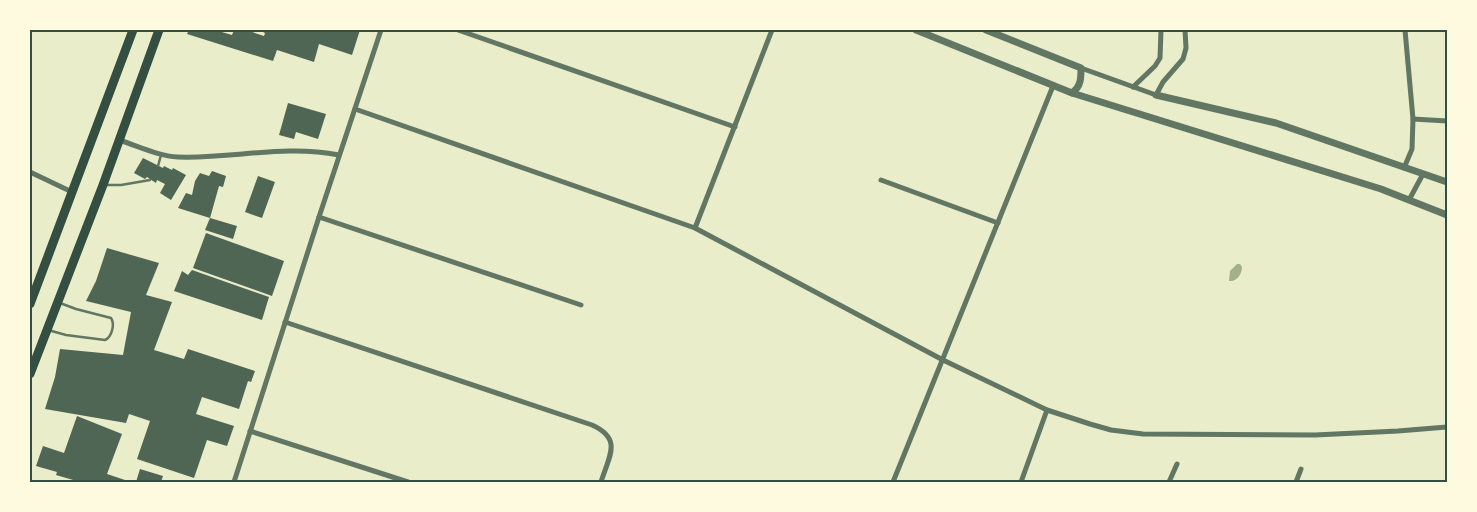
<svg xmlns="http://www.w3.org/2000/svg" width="1477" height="512" font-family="Poppins,sans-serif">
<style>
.water{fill:#a3b18a}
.building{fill:#4f6655}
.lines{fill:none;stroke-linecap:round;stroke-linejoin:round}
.service{stroke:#617663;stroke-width:2.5}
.minor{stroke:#617663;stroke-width:5}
.tertiary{stroke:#617663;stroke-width:7}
.trunk{stroke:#344e41;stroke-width:9}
.neatline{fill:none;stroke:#344e41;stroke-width:2}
</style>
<rect width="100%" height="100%" fill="#e9edc9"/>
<path class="water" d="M1237,264H1240L1242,267C1242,274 1237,282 1229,281L1230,271Z"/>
<g class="building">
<path d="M189,30H215L232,35L234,30H246L264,36L265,33L259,30H360L352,55L319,44L314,62L277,50L273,61L187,34Z"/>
<path d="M288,103L326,114L318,139L296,132L294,139L279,135Z"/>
<path d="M143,158L163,168L164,166L172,170L173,168L186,175L171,200L160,193L165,184L157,180L156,183L147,177L145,179L134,173Z"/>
<path d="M212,171L226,176L223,187L219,186L210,218L178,208L186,193L192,195L195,181L200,173L209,176Z"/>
<path d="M258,176L275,182L262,218L245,212Z"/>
<path d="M210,218L237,226L233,239L205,230Z"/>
<path d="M206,233L284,261L272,296L193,268Z"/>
<path d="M107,248L159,263L146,295L172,302L154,350L184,359L188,349L255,371L251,382L248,381L239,409L202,397L196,414L234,426L227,446L207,440L194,478L137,459L150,421L129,414L126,423L45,409L55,377L60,349L123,355L131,312L86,301L96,281Z"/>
<path d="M192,270L269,297L262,320L174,291L182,271L188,275Z"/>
<path d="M77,416L122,434L107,474L131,482H80L56,475L57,472L36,466L43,446L64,453Z"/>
<path d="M140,469L163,476L161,482H136Z"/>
</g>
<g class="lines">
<g class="service">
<path d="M158,166L161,155"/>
<path d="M104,185H121L150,180"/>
<path d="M48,330L66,335L105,340C112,337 115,324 111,318L76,309L60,303"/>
</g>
<g class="minor">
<path d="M458,30L735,127"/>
<path d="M1081,68L1156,95L1163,82L1183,59L1186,48L1185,30"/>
<path d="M1133,87L1155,66L1160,58L1161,30"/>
<path d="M355,109L695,228L943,360L1047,410L1090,424L1111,430L1143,434L1315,435L1398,431L1447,427"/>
<path d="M1413,119L1447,121"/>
<path d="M119,140C138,146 158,156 178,157C234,159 283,144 339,155"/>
<path d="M1404,168L1412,149L1413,119L1405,30"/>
<path d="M30,172L72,192"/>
<path d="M881,180L998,223"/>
<path d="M1409,200L1423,174"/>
<path d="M319,217L581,305"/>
<path d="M695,228L772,30"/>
<path d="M285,322L592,425C623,439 609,456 601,482"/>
<path d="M250,431L408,482"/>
<path d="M234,482L319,217L381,30"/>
<path d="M893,482L1053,86"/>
<path d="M1021,482L1047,410"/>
<path d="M1169,482L1177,464"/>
<path d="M1296,482L1301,469"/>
</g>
<g class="tertiary">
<path d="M916,30L1072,93C1081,86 1081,79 1081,68L986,30"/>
<path d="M1072,93L1381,189L1447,215"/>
<path d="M1156,95L1276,123L1447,182"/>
</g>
<g class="trunk">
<path d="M30,304L133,30"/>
<path d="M30,374L103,185L159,30"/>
</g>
</g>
<rect width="1477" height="512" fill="none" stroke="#fefae0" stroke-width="62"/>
<rect x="31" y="31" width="1415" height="450" class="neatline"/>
</svg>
